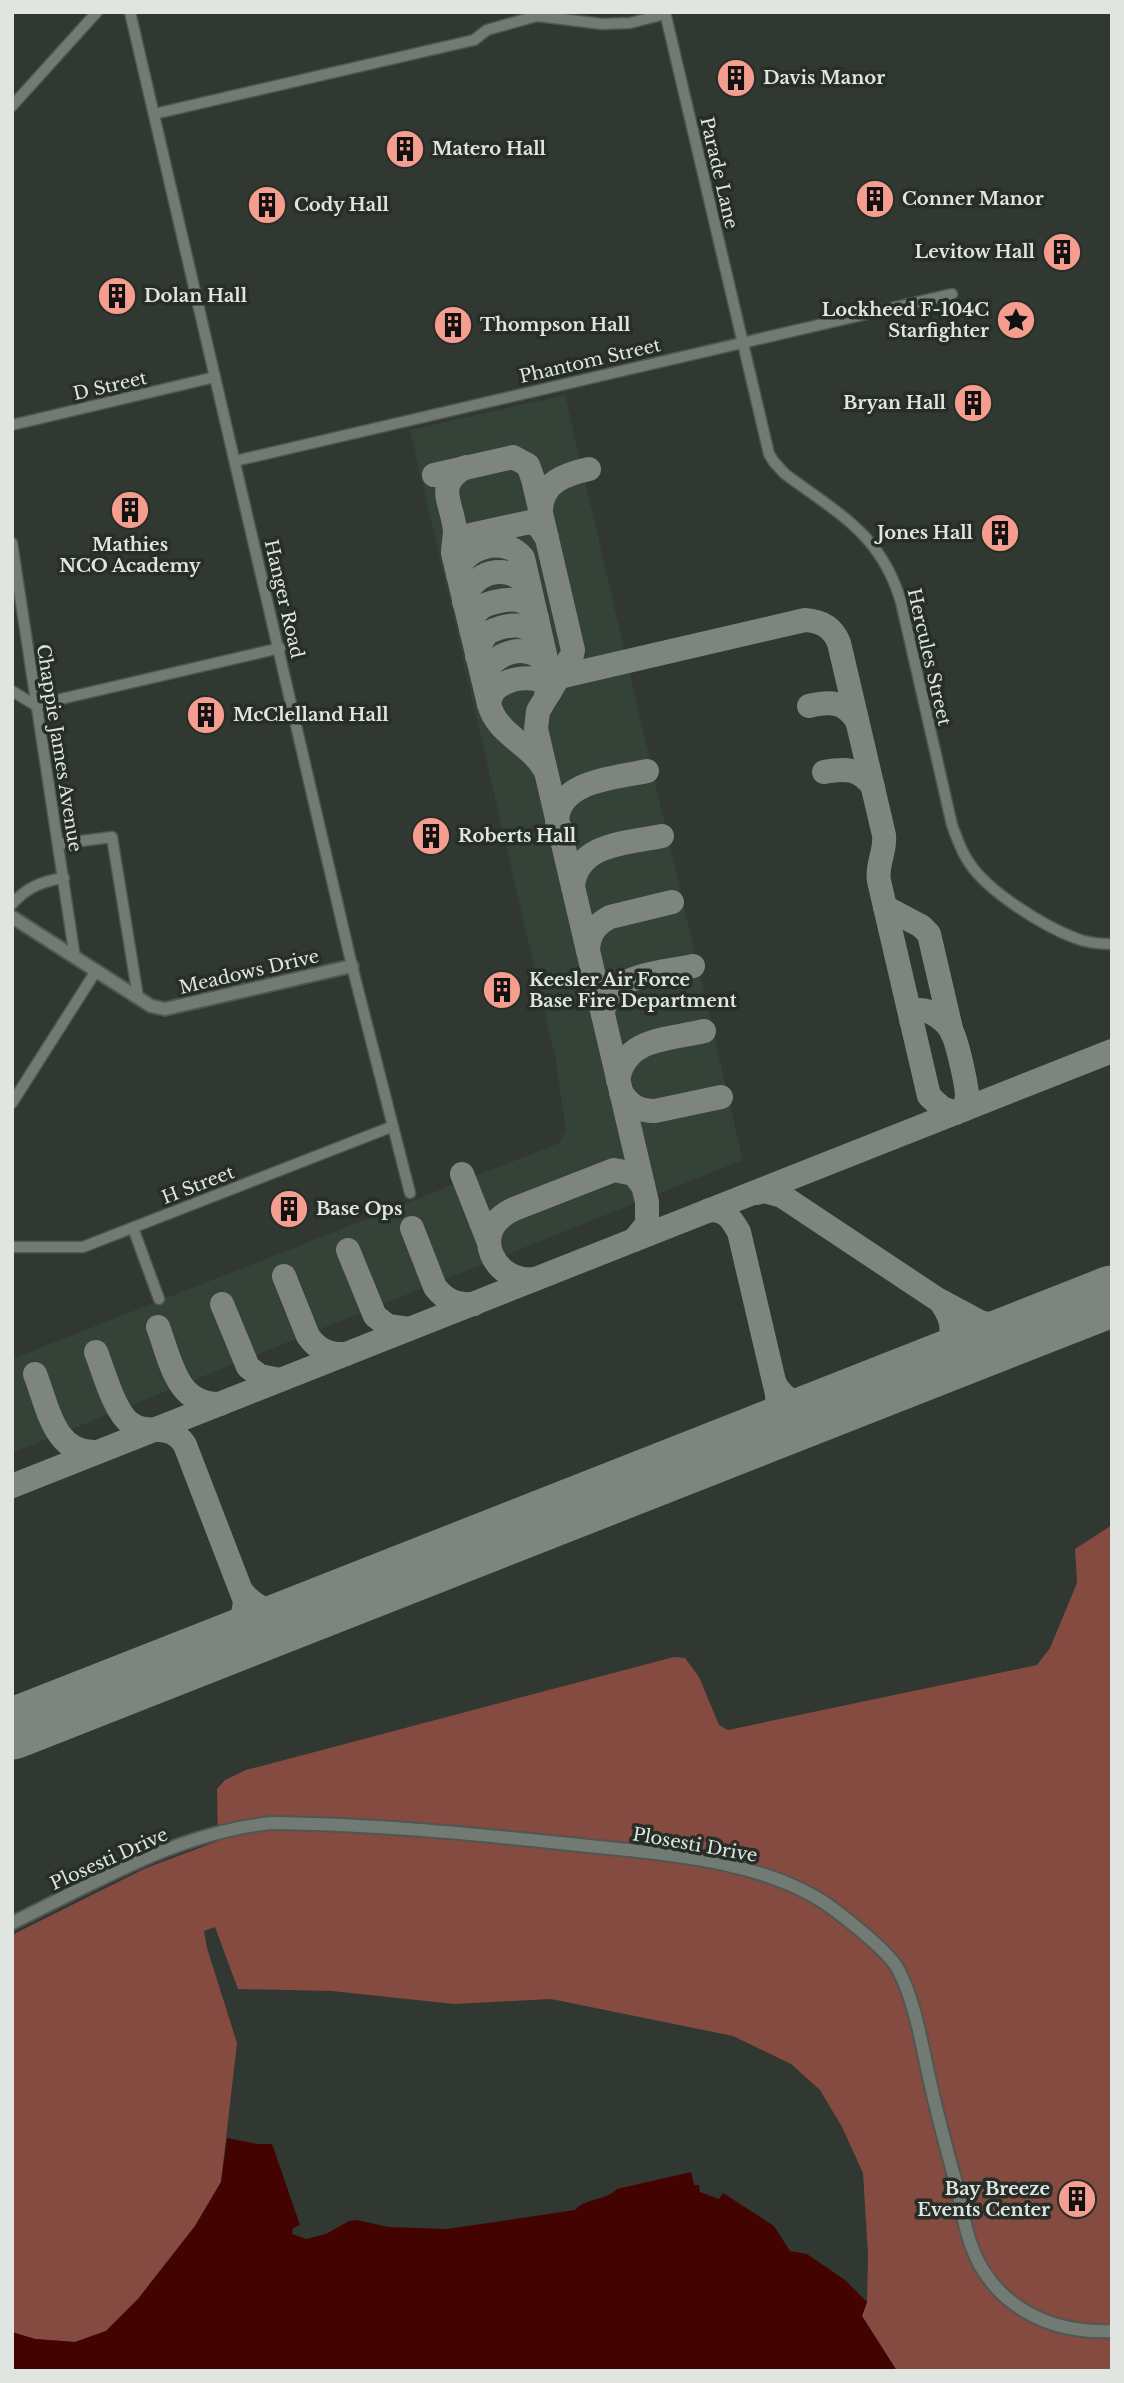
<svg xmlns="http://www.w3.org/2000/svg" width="1124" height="2383" font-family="'Libre Baskerville',serif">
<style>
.built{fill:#344237}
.green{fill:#854a40}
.water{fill:#430300}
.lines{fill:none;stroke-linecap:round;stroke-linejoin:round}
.taxiway{stroke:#7e857f;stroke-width:24}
.runway{stroke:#7e857f;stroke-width:61}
.minor-casing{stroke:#505651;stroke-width:13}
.tertiary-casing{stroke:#505651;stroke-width:16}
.minor{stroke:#727b73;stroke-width:10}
.tertiary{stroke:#727b73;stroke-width:12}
.labels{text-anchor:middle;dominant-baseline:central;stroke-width:7;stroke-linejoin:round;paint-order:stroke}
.poi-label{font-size:18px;font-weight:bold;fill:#e0e5e1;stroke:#262e27;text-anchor:start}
.street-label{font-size:18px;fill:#e0e5e1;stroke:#262e27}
</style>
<rect width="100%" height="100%" fill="#303831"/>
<path class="built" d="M565,395L743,1160L12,1453V1359L559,1143L566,1131L555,1057L410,430Z"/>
<path class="green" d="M1112,1525V2371H897L862,2316L867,2302L868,2254L863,2173L842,2127L820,2090L791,2064L733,2036L551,1999L454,2004L332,1991L238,1989L215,1927L204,1931L207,1948L237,2043L221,2182L195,2226L138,2299L106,2331L75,2342L35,2339L12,2332V1935L146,1868L218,1841L217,1789L225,1780L246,1770L674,1657L685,1658L699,1677L719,1725L728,1730L1037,1665L1050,1648L1077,1583L1075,1549Z"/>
<path class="water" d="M227,2138L257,2144H272L300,2225L293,2228L292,2234L306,2239L326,2234L349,2221L357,2220L388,2227L447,2229L575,2210C585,2198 605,2201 617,2189L691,2172L694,2185H699L700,2192L719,2199L723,2193L774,2226L790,2251L807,2254L845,2280L867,2302L862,2316L897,2371H12V2332L35,2339L75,2342L106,2331L138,2299L195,2226L221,2182Z"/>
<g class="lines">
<g class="taxiway">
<path d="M466,467C433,485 453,503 455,531C455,538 453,546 453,553L489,704C497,735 530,743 545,770"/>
<path d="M434,475L513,457L528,465L533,479L573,650L572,655L538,711L536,729L647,1202V1224L634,1240"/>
<path d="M541,511C541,482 566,474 589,469"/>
<path d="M466,536L530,522L539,526L547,538"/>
<path d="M458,575C460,546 506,535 523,558L549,672L550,692"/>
<path d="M464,602C472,570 507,562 529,586"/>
<path d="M471,629C472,623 472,617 476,613C480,606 487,604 495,602C514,597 529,598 537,618"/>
<path d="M477,656L479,646L487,633C508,623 529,620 542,642"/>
<path d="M559,677L805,620C822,621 833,628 839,643L884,835C886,852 876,864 879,881L929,1096L942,1108L956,1113"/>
<path d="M483,679C491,651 531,639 548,667"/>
<path d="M489,704C490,698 492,692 497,688C509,678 537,673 547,686L546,697"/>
<path d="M809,706C830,701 845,701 857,721"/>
<path d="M824,772C845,768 860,768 873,787"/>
<path d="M557,821C558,780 616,778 647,771"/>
<path d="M573,886C577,843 628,843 662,836"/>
<path d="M885,907L921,926L929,934L952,1033"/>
<path d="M588,950C589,934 595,925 610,917L672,902"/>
<path d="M603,1015C604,974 662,973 693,966"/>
<path d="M911,1020L919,1010C930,1009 945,1020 951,1030C957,1040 966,1082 967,1094C967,1100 965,1105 963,1110"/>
<path d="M618,1080C625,1037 668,1040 704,1031"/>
<path d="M621,1092C630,1106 639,1111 655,1111L721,1097"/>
<path d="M462,1174L488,1240"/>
<path d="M756,1193L765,1191L782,1196L940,1301C961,1329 951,1345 929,1369"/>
<path d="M709,1210C726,1210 731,1218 739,1232L777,1394C778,1413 779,1420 763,1432"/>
<path d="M412,1228L435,1287C446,1301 456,1305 474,1304"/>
<path d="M348,1250L375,1316L388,1326L409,1329"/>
<path d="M284,1276L308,1336C318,1350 329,1355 346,1354"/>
<path d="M535,1279C494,1284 467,1230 514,1209L614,1170L634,1174L643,1186"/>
<path d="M941,1301L982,1323L1029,1329"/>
<path d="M222,1304L248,1367L260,1376L280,1380"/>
<path d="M158,1327C171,1361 176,1405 220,1404"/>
<path d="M96,1352C104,1372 114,1411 130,1423C149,1437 169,1420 185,1445L245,1601C243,1619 240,1632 226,1644"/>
<path d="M35,1374C48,1407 54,1455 97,1452"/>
<path d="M775,1384C785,1402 802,1406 821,1409"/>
<path d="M12,1486L1112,1051"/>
<path d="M243,1593C257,1610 276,1615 297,1616"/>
</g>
<path class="runway" d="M12,1729L1112,1296"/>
<g class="minor-casing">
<g id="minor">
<path d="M130,12L352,966L410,1193"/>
<path d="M665,12L769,454L774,462L785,474C839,514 881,534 901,602L952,825C957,838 961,852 970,864C989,892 1043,926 1075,938C1087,943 1099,944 1112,944"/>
<path d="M12,106L97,12"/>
<path d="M154,114L474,40L487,30L537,16L602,24L630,23L665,14"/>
<path d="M12,425L215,377"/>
<path d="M235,461L952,294"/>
<path d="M12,543L75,958"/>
<path d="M12,691L35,705L280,648"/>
<path d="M58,844L112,837L138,997"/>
<path d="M12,904C27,887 43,881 64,878"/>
<path d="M12,1103L96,971"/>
<path d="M133,1228L159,1299"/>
<path d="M12,1247H83L391,1127"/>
</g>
</g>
<g class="tertiary-casing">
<g id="tertiary">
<path d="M12,917L151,1006L165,1009L352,966"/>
<path d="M12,1923C95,1883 179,1832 272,1823C368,1824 464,1833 560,1843C647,1853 765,1856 836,1911C853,1924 888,1951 898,1969C915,2002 921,2041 929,2077C937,2114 947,2151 957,2187C961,2205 964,2224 970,2242C991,2305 1049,2334 1112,2331"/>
</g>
</g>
<use href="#minor" class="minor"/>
<use href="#tertiary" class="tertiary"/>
</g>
<defs>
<g id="building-disc" transform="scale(2.0125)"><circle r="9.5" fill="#f59d8e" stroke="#262e27"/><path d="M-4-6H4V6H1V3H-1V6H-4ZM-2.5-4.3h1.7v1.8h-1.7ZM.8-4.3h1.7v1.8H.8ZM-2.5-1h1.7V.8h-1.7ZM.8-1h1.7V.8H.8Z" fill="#111"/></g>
<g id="sight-disc" transform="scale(2.0125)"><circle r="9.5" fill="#f59d8e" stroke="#262e27"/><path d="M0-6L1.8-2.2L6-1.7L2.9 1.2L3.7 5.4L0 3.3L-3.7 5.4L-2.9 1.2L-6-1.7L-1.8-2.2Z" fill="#111"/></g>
</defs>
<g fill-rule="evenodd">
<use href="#building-disc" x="736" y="78"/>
<use href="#building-disc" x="405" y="149"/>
<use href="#building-disc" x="875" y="199"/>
<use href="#building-disc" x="267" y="205"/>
<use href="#building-disc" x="1062" y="252"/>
<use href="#building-disc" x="117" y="296"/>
<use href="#sight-disc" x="1016" y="320"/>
<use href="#building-disc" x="453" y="325"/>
<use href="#building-disc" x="973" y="403"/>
<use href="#building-disc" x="130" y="510"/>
<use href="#building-disc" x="1000" y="533"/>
<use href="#building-disc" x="206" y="715"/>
<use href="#building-disc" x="431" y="836"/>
<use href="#building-disc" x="502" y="990"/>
<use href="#building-disc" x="289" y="1209"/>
<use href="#building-disc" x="1077" y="2199"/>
</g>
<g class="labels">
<g class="poi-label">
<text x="763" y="78">Davis Manor</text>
<text x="432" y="149">Matero Hall</text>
<text x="902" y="199">Conner Manor</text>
<text x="294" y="205">Cody Hall</text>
<text x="1035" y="252" text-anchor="end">Levitow Hall</text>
<text x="144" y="296">Dolan Hall</text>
<text x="989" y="310" text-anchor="end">Lockheed F-104C<tspan x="989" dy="21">Starfighter</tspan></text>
<text x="480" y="325">Thompson Hall</text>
<text x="946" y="403" text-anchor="end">Bryan Hall</text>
<text x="973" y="533" text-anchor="end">Jones Hall</text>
<text x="130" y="545" text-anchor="middle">Mathies<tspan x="130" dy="21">NCO Academy</tspan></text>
<text x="233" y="715">McClelland Hall</text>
<text x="458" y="836">Roberts Hall</text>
<text x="529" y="980">Keesler Air Force<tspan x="529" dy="21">Base Fire Department</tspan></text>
<text x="316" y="1209">Base Ops</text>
<text x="1050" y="2189" text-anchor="end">Bay Breeze<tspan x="1050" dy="21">Events Center</tspan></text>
</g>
<g class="street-label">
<text transform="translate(719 173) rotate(77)">Parade Lane</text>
<text transform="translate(590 361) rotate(-13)">Phantom Street</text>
<text transform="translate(110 386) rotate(-13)">D Street</text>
<text transform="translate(284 599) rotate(77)">Hanger Road</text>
<text transform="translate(929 657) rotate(77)">Hercules Street</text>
<text transform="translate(59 748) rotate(81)">Chappie James Avenue</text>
<text transform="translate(249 972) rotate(-13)">Meadows Drive</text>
<text transform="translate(198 1185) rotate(-21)">H Street</text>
<text transform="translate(695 1845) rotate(10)">Plosesti Drive</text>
<text transform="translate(109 1859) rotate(-24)">Plosesti Drive</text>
</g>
</g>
<rect width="1124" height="2383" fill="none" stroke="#e0e5e1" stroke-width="28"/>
</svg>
